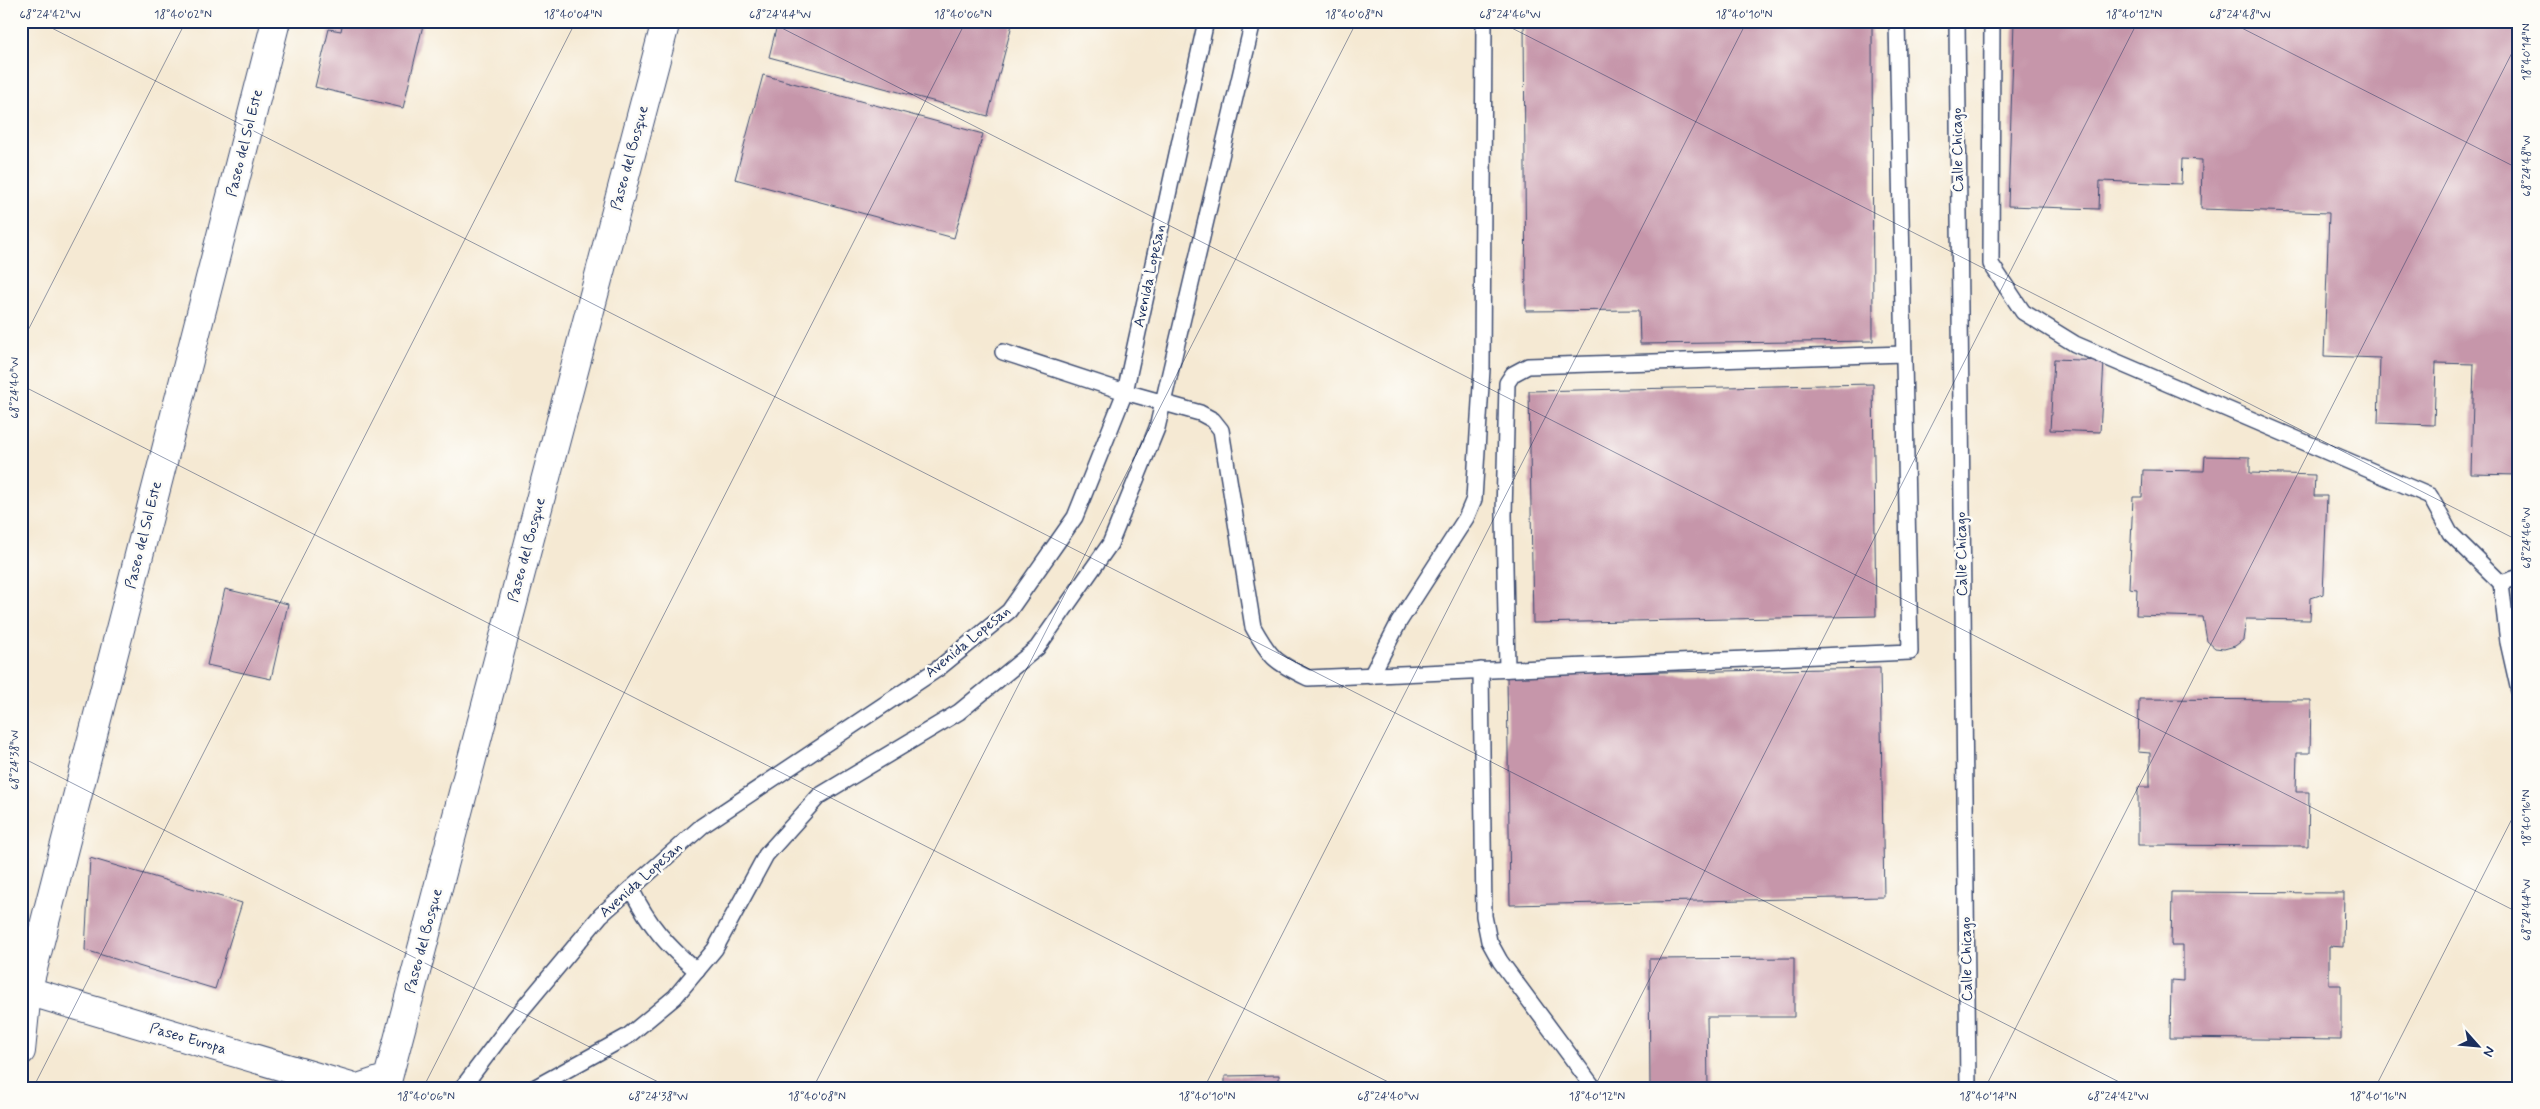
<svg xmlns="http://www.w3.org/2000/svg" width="2540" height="1109" font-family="Mynerve,sans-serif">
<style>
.building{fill:#c696aa}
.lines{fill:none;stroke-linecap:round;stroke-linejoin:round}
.service-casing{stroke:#3c4b70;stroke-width:18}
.minor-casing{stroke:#3c4b70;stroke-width:30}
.service{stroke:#fff;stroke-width:15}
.minor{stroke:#fff;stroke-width:28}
.ticks{fill:none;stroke:#1b2f5e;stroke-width:1;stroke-opacity:0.45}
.labels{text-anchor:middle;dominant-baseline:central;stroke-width:5;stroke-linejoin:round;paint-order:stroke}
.street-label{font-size:15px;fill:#1b2f5e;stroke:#fdfcf7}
.neatline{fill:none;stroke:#1b2f5e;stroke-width:2}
.ticks-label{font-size:12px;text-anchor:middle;fill:#1b2f5e}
</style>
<rect width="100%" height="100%" fill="#fdfcf7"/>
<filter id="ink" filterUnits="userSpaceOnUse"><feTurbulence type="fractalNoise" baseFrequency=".02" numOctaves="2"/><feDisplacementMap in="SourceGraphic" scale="10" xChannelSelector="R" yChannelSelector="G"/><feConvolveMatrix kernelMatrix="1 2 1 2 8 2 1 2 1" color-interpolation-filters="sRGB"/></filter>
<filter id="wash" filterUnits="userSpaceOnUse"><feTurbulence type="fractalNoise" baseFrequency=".0096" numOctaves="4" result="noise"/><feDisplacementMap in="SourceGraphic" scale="20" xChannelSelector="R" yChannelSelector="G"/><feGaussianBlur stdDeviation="1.12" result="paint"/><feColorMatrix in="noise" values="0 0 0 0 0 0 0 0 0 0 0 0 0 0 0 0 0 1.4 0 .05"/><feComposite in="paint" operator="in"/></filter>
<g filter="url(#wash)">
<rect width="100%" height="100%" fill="#f5e9d3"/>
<g id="blocks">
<g class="building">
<path d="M343,21H424L403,108L315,87L329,29L341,31Z"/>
<path d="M778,21H1013L988,116L769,57Z"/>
<path d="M1524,21L1872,22L1873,341L1640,344L1639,310L1526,311Z"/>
<path d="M2014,21H2411V24H2442V21H2519V475L2471,474L2474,364L2436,363L2434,425L2378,423L2380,358L2324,356L2329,213L2201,209L2202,160L2182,159L2181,184L2100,181L2099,209L2008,206Z"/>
<path d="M763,75L983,134L954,238L735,179Z"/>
<path d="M2054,359L2104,361L2100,432L2050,430Z"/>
<path d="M1873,384L1876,616L1533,623L1529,391Z"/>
<path d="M2205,456L2250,457V473L2315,475L2314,496H2327L2323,594L2311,598L2310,620L2246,619L2243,640L2235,646L2224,649L2215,648L2207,641L2203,617L2136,615L2137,589L2129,588L2133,497H2142L2143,470L2204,471Z"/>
<path d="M225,589L288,604L271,679L207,665Z"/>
<path d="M1880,668L1884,897L1510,905L1507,675Z"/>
<path d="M2139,699L2311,700L2310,753H2297L2296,792H2309L2308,846L2138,845V787H2150V753L2138,752Z"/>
<path d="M90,858L242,903L215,989L85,950Z"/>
<path d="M2172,892L2344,893L2343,947L2329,946V985H2341V1040L2170,1038L2171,980L2183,981V945H2171Z"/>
<path d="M1794,958V1017H1707L1708,1088H1650L1649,959Z"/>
<path d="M1279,1075V1088H1225V1076Z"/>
</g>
</g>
</g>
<g filter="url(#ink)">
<use href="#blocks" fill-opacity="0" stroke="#3c4b70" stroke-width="1"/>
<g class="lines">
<g class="service-casing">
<g id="service">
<path d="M1957,21L1968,1088"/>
<path d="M1992,21L1991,264L2023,312L2075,344L2430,496L2450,533L2501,583"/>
<path d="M1003,352L1125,392L1200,413L1213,420L1221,430L1253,627C1271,659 1275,662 1308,678L1910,652L1897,21"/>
<path d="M2501,583L2508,642L2519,691"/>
<path d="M2501,583L2519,577"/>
<path d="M1507,669L1504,515L1507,383L1513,374L1528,366L1904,354"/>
<path d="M1481,670L1484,916L1489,941L1500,961L1594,1088"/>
<path d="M1371,676L1399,622L1466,518L1474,499L1482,369L1484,21"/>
<path d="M631,889C649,925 666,945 697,971"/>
<path d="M462,1088L515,1018L601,915L702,826L939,668L1009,611L1075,517L1125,392L1206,21"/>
<path d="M534,1088L628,1036L675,997L715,949L766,855L819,796L959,712L1037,648L1110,544L1157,428L1253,21"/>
</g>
</g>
<g class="minor-casing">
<g id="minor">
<path d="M21,989L354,1088"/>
<path d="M21,1051L27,992L276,21"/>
<path d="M358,1088L388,1078L666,21"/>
</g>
</g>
<use href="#service" class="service"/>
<use href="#minor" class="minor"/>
</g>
</g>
<path class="ticks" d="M38,21L2131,1088M768,21L2519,913M1498,21L2519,541M2228,21L2519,169M21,344L186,21M21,385L1400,1088M21,757L670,1088M33,1088L576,21M423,1088L966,21M813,1088L1357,21M1204,1088L1747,21M1594,1088L2138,21M1985,1088L2519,39M2375,1088L2519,805"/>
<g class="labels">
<g class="street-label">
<text transform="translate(245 143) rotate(-76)">Paseo del Sol Este</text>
<text transform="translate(1958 150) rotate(-91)">Calle Chicago</text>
<text transform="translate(630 158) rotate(-75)">Paseo del Bosque</text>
<text transform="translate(1150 276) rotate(-78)">Avenida Lopesan</text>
<text transform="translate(144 535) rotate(-76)">Paseo del Sol Este</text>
<text transform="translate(527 550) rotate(-75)">Paseo del Bosque</text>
<text transform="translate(1962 554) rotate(-91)">Calle Chicago</text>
<text transform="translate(968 642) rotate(-39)">Avenida Lopesan</text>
<text transform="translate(641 880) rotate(-42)">Avenida Lopesan</text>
<text transform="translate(424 941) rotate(-75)">Paseo del Bosque</text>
<text transform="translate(1967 959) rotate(-91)">Calle Chicago</text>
<text transform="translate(188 1039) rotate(16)">Paseo Europa</text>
</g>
</g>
<rect width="2540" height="1109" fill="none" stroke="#fdfcf7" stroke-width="55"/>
<g transform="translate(2478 1046) rotate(117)" stroke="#fdfcf7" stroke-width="4" paint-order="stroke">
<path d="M0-4L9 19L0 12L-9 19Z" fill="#1b2f5e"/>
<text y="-8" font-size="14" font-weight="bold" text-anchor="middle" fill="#1b2f5e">N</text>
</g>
<rect x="28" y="28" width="2484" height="1054" class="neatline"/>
<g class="ticks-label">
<text x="50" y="18">68°24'42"W</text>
<text x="183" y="18">18°40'02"N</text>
<text x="573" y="18">18°40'04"N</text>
<text x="780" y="18">68°24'44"W</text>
<text x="963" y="18">18°40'06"N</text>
<text x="1354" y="18">18°40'08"N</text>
<text x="1510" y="18">68°24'46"W</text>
<text x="1744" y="18">18°40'10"N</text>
<text x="2134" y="18">18°40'12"N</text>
<text x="2240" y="18">68°24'48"W</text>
<text transform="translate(2526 52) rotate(-90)" y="4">18°40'14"N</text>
<text transform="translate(2526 166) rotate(-90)" y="4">68°24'48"W</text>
<text transform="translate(14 388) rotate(-90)" y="4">68°24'40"W</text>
<text transform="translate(2526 538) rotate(-90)" y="4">68°24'46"W</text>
<text transform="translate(14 760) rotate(-90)" y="4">68°24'38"W</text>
<text transform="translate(2526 818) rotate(-90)" y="4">18°40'16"N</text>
<text transform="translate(2526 910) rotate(-90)" y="4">68°24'44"W</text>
<text x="426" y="1100">18°40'06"N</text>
<text x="658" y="1100">68°24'38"W</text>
<text x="817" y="1100">18°40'08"N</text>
<text x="1207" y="1100">18°40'10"N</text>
<text x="1388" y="1100">68°24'40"W</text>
<text x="1597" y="1100">18°40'12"N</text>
<text x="1988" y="1100">18°40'14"N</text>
<text x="2118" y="1100">68°24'42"W</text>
<text x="2378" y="1100">18°40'16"N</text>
</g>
</svg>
